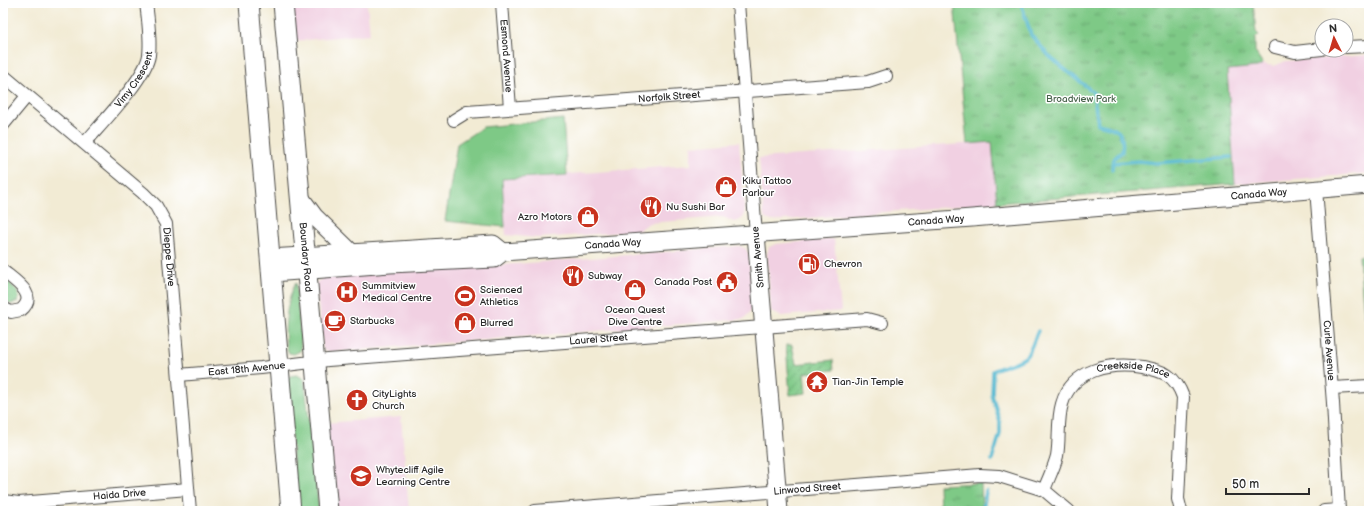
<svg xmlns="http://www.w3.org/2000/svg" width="1372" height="514" font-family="'Balsamiq Sans',sans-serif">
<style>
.built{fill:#f1d0e2}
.grass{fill:#7ec986;stroke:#547a58}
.park{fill:url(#park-tufts);stroke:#547a58}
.garden{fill:url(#garden-furrows);stroke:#547a58}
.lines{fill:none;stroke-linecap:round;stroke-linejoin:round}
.stream{stroke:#52b8d0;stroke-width:3.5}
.street-casing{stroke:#494844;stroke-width:14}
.secondary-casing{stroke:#494844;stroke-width:19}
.primary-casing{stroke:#494844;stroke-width:21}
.street{stroke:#fff;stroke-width:12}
.secondary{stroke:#fff;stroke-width:17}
.primary{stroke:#fff;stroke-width:19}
.labels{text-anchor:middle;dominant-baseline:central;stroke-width:3;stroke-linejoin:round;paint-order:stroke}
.street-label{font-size:10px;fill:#2b2b2b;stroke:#fff}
.park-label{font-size:10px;fill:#48624b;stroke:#fff}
.poi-label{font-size:10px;fill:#2b2b2b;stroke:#fff;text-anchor:start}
</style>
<defs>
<pattern id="park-tufts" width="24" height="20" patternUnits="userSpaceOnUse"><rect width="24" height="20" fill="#7ec986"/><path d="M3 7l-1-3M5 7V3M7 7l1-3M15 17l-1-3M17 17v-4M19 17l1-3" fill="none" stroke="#67a36e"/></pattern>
<pattern id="garden-furrows" width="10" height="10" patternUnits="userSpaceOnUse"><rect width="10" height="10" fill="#7ec986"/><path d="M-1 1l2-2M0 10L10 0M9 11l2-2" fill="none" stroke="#67a36e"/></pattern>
</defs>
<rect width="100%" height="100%" fill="#fff"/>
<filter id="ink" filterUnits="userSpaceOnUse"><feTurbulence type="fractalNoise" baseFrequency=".025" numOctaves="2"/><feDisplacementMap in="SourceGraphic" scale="8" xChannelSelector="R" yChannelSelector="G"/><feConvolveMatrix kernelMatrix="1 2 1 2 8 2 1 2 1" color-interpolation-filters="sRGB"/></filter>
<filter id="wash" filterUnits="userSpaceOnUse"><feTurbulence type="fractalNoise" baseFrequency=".012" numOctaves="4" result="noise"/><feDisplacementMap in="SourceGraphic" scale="16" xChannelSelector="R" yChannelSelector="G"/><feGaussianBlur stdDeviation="0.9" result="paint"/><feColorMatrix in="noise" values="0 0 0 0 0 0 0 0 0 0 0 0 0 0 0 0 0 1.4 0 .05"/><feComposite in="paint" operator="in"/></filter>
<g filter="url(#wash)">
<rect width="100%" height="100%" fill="#f2ebd4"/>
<g class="built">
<path d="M290,3H367L370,34L294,41Z"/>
<path d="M1369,55V173L1235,184L1227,69L1257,67L1263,64L1274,66L1286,61Z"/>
<path d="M739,142L745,210L743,218L738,221L734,222L723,217L649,223L638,231L538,238L506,235L502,179L691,165V146Z"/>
<path d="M992,142L997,203L772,221L766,219L764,216L759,158Z"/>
<path d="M834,239L841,311L781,316L773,313L771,311L767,254L769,247L776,244Z"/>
<path d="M739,246L746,249L749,255L753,308L744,319L332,352L323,350L316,283L325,276L388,271L517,264Z"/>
<path d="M401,417L409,511H334L326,423Z"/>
</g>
<g class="grass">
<path d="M563,119L567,175L502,179L505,227L445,221L457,144L483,127Z"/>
<path d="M3,276L17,291L19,297L17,302L11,304L3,300Z"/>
<path d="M296,283L301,343L300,351L294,354L289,353C281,340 287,295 296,283Z"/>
<path d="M297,375L304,379L305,385L319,511H297L287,379L290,376Z"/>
</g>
<g class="park">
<path d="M954,3H1253L1256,32L1259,35L1255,39V52L1263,64L1257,67L1227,70L1235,184L997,203L992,142L967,144Z"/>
<path d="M981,483L982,511H940L939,485Z"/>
</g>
<g class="garden">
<path d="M1369,254V317L1366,318L1364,316L1359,256Z"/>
<path d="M786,345H792L796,364L833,360L834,370L804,373L806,393L790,395Z"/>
</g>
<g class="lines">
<g class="stream">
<path d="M1021,3L1031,35L1051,58L1093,92L1098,124C1117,128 1125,131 1122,152C1114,157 1112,161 1112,170"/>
<path d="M1112,163L1139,161L1156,163L1231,157"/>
<path d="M992,460L1000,434V422L992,395L993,371C1002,365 1022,363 1027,355C1032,348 1034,339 1038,331"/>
<path d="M983,511L986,491"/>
</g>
</g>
</g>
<g filter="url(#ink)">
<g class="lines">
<g class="street-casing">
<g id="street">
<path id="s1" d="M502,3L510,108"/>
<path d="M738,3L756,234"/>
<path d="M1275,47L1295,52L1322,49"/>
<path d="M1346,47L1369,46"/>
<path id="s2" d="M3,75L143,193L156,206L166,224L190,511"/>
<path id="s3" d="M454,120L467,112L868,82L886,76"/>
<path d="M3,125L27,96"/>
<path id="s4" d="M85,143C101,124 146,78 149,55C151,38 148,20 146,3"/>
<path id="s5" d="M1316,189L1333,403L1339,511"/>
<path d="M3,271C15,281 39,295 21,310L11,312L3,308"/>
<path id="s6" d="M179,375L261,368L328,360L867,319L882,323"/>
<path d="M1332,388L1369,386"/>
<path id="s7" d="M1044,490C1048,479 1054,468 1057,456C1060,439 1057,421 1062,404C1072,369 1111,362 1142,367C1164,371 1175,375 1183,397L1178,499L1181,511"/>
<path id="s8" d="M3,501L19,503L188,489"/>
<path id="s9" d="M535,511L980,475L999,476L1044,490L1069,511"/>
<path d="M1324,511L1339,510"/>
</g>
</g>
<g class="secondary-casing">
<g id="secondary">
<path d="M300,197L314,216L351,252"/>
<path d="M756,234L779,511"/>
<path d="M270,258L493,244L503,252"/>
<path id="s10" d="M272,273L390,264L494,259L503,252L972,218L1369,185"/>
</g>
</g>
<g class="primary-casing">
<g id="primary">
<path d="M249,3L291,511"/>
<path id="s11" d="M283,3L328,511"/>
</g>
</g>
<use href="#street" class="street"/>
<use href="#secondary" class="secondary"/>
<use href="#primary" class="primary"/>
</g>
</g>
<defs>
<g id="shop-disc" transform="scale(1.15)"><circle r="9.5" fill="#c8321e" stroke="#fff"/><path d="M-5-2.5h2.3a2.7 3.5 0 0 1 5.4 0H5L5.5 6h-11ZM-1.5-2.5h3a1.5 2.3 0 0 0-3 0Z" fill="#fff"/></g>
<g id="restaurant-disc" transform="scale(1.15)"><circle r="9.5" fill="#c8321e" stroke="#fff"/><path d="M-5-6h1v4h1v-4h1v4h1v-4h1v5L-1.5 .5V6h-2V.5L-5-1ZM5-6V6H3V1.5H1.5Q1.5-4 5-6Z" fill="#fff"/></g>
<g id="fuel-disc" transform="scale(1.15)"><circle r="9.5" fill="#c8321e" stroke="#fff"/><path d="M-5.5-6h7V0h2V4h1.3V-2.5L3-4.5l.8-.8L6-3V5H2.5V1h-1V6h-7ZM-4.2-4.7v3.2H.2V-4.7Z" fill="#fff"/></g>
<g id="civic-disc" transform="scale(1.15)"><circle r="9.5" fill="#c8321e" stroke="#fff"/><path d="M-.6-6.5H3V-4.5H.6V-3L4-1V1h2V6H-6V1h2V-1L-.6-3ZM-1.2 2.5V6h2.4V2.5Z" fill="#fff"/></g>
<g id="hospital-disc" transform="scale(1.15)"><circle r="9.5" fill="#c8321e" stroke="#fff"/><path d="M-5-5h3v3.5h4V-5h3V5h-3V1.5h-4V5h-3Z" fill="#fff"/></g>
<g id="stadium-disc" transform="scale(1.15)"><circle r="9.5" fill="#c8321e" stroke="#fff"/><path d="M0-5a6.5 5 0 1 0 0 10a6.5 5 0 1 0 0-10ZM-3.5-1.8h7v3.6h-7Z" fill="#fff"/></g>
<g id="cafe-disc" transform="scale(1.15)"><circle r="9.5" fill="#c8321e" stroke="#fff"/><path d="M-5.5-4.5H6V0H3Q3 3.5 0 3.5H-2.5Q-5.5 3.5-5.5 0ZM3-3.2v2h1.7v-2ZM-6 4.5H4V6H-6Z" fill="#fff"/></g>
<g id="temple-disc" transform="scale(1.15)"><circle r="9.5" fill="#c8321e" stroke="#fff"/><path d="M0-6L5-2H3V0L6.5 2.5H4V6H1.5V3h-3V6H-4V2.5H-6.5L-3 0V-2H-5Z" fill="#fff"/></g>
<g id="church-disc" transform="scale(1.15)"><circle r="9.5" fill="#c8321e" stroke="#fff"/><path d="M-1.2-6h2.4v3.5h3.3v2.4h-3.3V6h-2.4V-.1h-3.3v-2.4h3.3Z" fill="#fff"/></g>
<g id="school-disc" transform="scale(1.15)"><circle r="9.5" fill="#c8321e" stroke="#fff"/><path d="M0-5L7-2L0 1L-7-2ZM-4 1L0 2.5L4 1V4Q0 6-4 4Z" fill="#fff"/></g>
</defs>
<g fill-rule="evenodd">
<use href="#shop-disc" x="726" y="187"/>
<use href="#restaurant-disc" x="651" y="207"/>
<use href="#shop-disc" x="588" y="217"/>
<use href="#fuel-disc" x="809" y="264"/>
<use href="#restaurant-disc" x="573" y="276"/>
<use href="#civic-disc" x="727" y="282"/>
<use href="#shop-disc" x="635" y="290"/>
<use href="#hospital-disc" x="347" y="292"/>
<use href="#stadium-disc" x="465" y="296"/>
<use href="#cafe-disc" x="335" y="321"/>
<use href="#shop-disc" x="465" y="323"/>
<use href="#temple-disc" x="817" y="382"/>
<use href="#church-disc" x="357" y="400"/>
<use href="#school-disc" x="361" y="476"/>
</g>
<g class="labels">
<g class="street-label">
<text stroke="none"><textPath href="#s1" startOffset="53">Esmond Avenue</textPath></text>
<text stroke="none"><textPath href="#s4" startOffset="81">Vimy Crescent</textPath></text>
<text stroke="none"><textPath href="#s3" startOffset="218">Norfolk Street</textPath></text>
<text stroke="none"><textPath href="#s10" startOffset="992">Canada Way</textPath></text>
<text stroke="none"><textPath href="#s10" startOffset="668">Canada Way</textPath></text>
<text stroke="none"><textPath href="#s10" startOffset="344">Canada Way</textPath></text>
<text stroke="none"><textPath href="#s2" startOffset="255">Dieppe Drive</textPath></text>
<text stroke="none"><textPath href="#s11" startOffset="255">Boundary Road</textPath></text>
<text transform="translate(758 257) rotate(-95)">Smith Avenue</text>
<text stroke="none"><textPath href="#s6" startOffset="421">Laurel Street</textPath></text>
<text stroke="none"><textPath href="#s5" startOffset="162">Curle Avenue</textPath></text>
<text stroke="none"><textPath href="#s6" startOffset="68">East 18th Avenue</textPath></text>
<text stroke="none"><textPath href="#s7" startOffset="177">Creekside Place</textPath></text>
<text stroke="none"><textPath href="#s9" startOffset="273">Linwood Street</textPath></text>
<text stroke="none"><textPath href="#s8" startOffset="117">Haida Drive</textPath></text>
</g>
<g class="park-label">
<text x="1081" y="99">Broadview Park</text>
</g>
<g class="poi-label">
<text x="742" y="181">Kiku Tattoo<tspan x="742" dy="12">Parlour</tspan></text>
<text x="666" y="207">Nu Sushi Bar</text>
<text x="572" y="217" text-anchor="end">Azro Motors</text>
<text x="824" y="264">Chevron</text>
<text x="588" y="276">Subway</text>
<text x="712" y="282" text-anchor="end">Canada Post</text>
<text x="362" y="286">Summitview<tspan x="362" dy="12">Medical Centre</tspan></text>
<text x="480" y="290">Scienced<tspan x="480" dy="12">Athletics</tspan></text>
<text x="635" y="310" text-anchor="middle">Ocean Quest<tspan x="635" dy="12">Dive Centre</tspan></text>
<text x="350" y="321">Starbucks</text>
<text x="480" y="323">Blurred</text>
<text x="832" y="382">Tian-Jin Temple</text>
<text x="372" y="394">CityLights<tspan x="372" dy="12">Church</tspan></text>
<text x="376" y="470">Whytecliff Agile<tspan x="376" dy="12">Learning Centre</tspan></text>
</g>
</g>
<rect width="1372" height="514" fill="none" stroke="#fff" stroke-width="16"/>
<g transform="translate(1334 38) rotate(355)"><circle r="19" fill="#ffffff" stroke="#aaaaaa"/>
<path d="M0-3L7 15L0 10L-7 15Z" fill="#c8321e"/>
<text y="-6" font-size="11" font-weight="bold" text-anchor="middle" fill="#2b2b2b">N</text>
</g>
<path d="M1226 488v6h83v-6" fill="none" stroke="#2b2b2b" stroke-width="2"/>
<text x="1232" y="488" font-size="12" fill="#2b2b2b" stroke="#ffffff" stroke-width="3" paint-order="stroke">50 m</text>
</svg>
